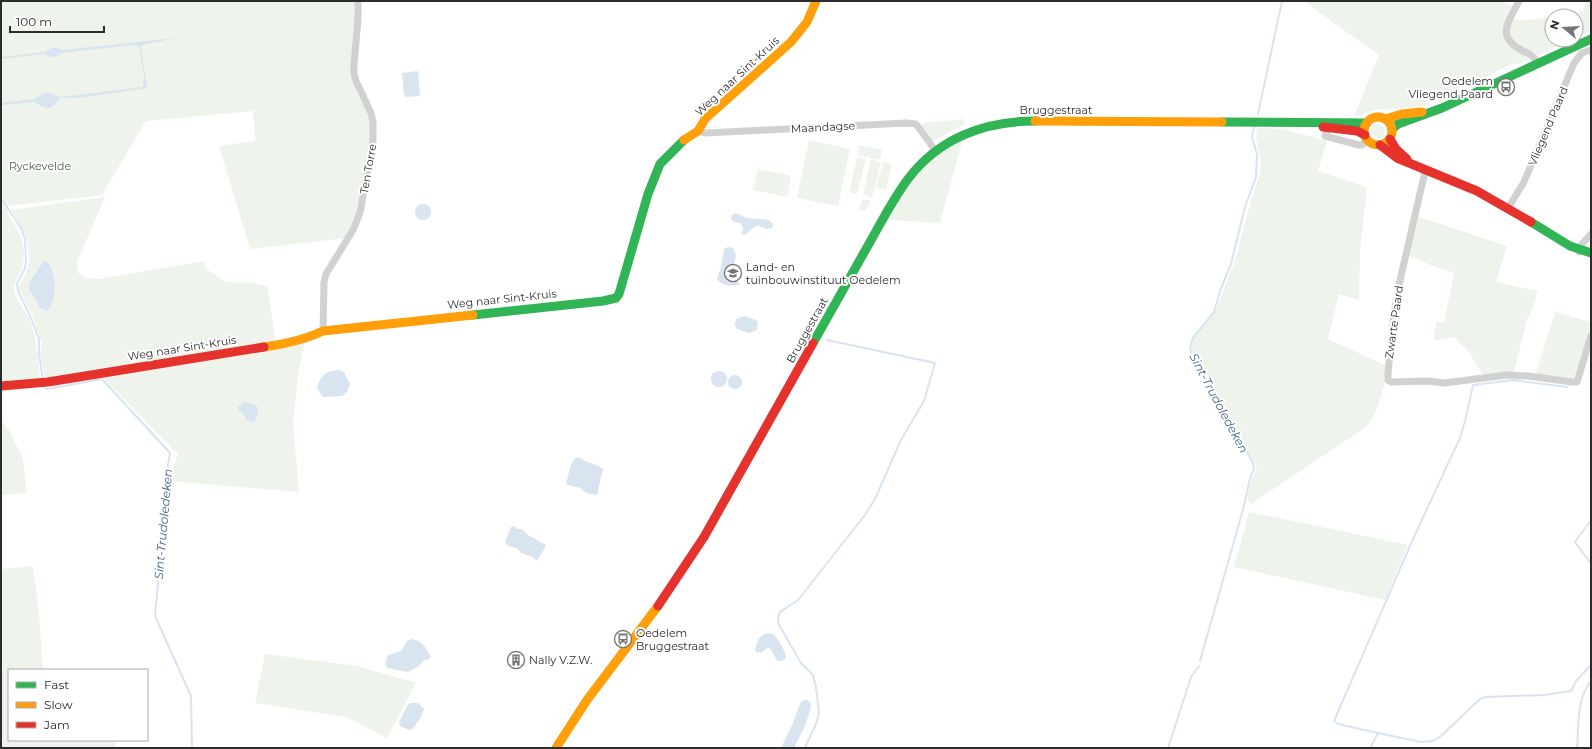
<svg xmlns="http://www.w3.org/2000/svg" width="1592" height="749" font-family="Montserrat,sans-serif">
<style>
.green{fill:#eef3eb}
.water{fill:#d8e4ef}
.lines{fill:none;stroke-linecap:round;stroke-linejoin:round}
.stream{stroke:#d8e4ef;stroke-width:2}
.street{stroke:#d1d1d1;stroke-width:7}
.fast{stroke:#30b455;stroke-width:9}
.slow{stroke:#ff9f0a;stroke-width:9}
.jam{stroke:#e5322d;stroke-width:9}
.labels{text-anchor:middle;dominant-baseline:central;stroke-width:4;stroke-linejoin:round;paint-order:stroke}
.street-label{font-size:11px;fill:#2c2c2c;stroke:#fff}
.poi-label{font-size:11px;fill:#2c2c2c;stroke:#fff;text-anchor:start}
.park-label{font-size:11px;fill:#4d643e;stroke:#fff}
.water-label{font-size:12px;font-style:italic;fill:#416787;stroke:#fff}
</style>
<rect width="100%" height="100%" fill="#fff"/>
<g class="green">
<path d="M1,1H357L352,67L372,124L360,207L346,238L250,249L219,146L255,141L253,111L146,121L102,195L8,206L7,214C20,230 29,250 21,271C18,278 13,283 14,291C16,301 26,311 30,320C37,339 37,360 41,380L31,388L1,392Z"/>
<path d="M1303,1H1502L1514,8L1504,33L1532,58L1522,63L1512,64L1489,75L1472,86L1469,82L1429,100L1425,106L1375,110L1358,116H1354L1379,55Z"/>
<path d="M1586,1H1591V30L1576,37V16H1558L1584,11Z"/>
<path d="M1552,17V40H1571L1537,56L1517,46L1508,36L1511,20L1540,19Z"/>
<path d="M964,119L965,124L949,132L933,142L922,127L923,123Z"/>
<circle cx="1378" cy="131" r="7"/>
<path d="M1257,128L1283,129L1327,141L1318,171L1367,187L1360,252L1359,300L1339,294L1328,339L1385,365V382L1379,402L1375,414L1366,427L1251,504L1247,500L1251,479L1257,469L1255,464L1213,384L1192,352L1190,342L1216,309L1235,261L1251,201L1260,174L1261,162L1256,138Z"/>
<path d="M963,138L940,223L888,220C911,180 924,163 963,138Z"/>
<path d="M809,140L850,149L838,206L797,198Z"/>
<path d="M859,145L882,150L880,160L857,155Z"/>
<path d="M857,157L866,159L857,194L849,192Z"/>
<path d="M871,159L881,162L872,198L863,195Z"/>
<path d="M883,162L892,164L886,190L876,188Z"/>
<path d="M758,169L791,176L787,197L753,190Z"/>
<path d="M105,197L77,262V272L86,278L100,279L204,261L205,268L226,282L253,283L267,286L276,343L303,342L304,346L299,368L293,423L299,492L169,481L178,454L98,373L45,378L40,354L42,343L33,317L19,288C20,281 25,277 27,270C33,248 24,228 11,210Z"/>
<path d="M862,199L871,201L865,211L859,210Z"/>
<path d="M1416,216L1507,246L1496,282L1538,291L1532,311L1527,319L1514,373L1483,376L1469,352L1454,337L1434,341L1436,322L1444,323L1454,273L1430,265L1408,255Z"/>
<path d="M1555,312L1591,322V330L1575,379L1535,376Z"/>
<path d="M1,421L9,430L23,459L27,493L1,495Z"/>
<path d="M1249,512L1408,545L1385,600L1234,567Z"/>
<path d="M33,566L39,613L43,670H9V740H115V748H1V569Z"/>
<path d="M265,654L357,666L416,683L387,738L346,717L255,703Z"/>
</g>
<g class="water">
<path d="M176,38L142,45L141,47L147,88L79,98H59C51,112 46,110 35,102L1,105V103L35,99L44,93H51L56,96L61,97L143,87L144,75L140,50L139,47L134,45L61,53L57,56L52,57L43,54L1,59V57L45,52L53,47L62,50Z"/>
<path d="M418,71L420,96L406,97L404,95L402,73Z"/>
<circle cx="423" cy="212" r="8"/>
<path d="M736,213L747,218L769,220L773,224L772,228L766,229C752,220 754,232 743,235L742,234L743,228L741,223L734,222L731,219L732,215Z"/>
<path d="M728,247L733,248L736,255C735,270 725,270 739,283L738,285C731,286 721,286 717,279L721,267L724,249Z"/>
<path d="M44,261L47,262C57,273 57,298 48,310L46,311L40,308L29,288L30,282Z"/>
<path d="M745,316L756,320L758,323L757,330L749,333L737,329L735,325L736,319Z"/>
<path d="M340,370L344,372L350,384L347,392L342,396L323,397L317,388C321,374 326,371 340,370Z"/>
<circle cx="719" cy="379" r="8"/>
<circle cx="735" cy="382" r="7"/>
<path d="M244,402C262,405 260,409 254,423L248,421L241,411H239L238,407Z"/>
<path d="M579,457C586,463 596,463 603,469L597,495L586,493L581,488L567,485L566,483L571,465L575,458Z"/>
<path d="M514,526L517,529H522L528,535L546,545L540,557L536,561L534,558L520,552L517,548L508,546L505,542L511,527Z"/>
<path d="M766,633L774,634C777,639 796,663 778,661C773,657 774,652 770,648H767L761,653L756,652L755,649L759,638Z"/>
<path d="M412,639C423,641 426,648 431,657L428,660H424L419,666L408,672L387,668L385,664L388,655L401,651L407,641Z"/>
<path d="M807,700L810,702L811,707L805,726L794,748H781L793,723L799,706L802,701Z"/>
<path d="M411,703H418L424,709L421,717L413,729L409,730L400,726L399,722L407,706Z"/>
</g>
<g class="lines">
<g class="stream">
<path d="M1258,114L1282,1"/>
<path d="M1,198L21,228L25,239L26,260L25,268L17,284L18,291L31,318L39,339V356L43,379"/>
<path d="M44,387L47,389L102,379L170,453L166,477L167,486L155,616L191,696L192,748"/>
<path d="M1591,520L1575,542L1591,564"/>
<path d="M1200,661L1244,506L1250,478L1254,469L1253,463L1218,398L1192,356L1190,347L1193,338L1214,312L1220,291L1231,264L1245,207L1256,177L1257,154L1252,137L1254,127"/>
<path d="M1378,733L1338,724L1334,721L1413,539L1460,438L1465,421L1473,385L1513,380L1567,387"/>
<path d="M805,748L816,724L819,714L816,687L813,675L801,663L778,623V618L780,612L798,600L865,515L875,499L901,440L924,401L935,363L827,340"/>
<path d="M1168,748L1191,677L1199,666"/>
<path d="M1370,748L1378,733L1421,742L1433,741L1441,736L1480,699L1485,697L1544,695L1571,691L1576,681L1591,665"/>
<path d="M1577,748C1579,726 1576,699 1591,681"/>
</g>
<g class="street">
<path d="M1519,1C1508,23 1495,37 1523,51C1530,54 1534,56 1537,63"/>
<path d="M1330,124L1325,136L1359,145H1362L1367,140"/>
<path d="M698,131L706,133L906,123L916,124L935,150"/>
<path d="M1427,170L1424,176L1401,276L1394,314L1388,373V380L1391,382L1428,381L1444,383L1507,375L1528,376L1572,382H1577L1591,336"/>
<path d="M1508,208L1524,182L1574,63L1582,53L1591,50"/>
<path d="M1579,252L1582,244L1591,234"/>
<path d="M323,331L324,282L326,274L353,230L360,213L373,141V122L371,113L356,81L354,74V65L358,19V1"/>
</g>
<g class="fast">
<path d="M1222,122L1367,123"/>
<path d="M1392,129L1398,124L1442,108L1591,39"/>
<path d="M1531,222L1570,246L1591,253"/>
<path d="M473,315L603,301L616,298L619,294L648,194L660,164L684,140"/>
<path d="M813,343C832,309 851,276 870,242C882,221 893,199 908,179C939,138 985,121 1035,121"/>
</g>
<g class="slow">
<circle cx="1378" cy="131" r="14"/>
<path d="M1385,119L1402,114L1422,112"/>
<path d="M1035,121L1222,122"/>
<path d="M684,140L698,131L705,119L791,42L807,22L816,1"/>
<path d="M264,347C285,344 304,340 323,331L473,315"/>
<path d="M556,748L587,700L658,606"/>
</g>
<g class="jam">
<path d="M1323,127L1357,131L1365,135"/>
<path d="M1390,139L1396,149L1407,159"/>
<path d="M1380,145L1397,158L1477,191L1531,222"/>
<path d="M1,386L48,382L264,347"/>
<path d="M658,606L704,537L813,343"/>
</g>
</g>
<defs>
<g id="bus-ring" transform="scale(0.9)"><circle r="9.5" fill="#fff" stroke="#767676" stroke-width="1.5"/><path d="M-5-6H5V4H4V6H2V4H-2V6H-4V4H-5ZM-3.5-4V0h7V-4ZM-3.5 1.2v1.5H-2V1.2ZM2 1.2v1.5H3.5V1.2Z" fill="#767676"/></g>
<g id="school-ring" transform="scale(0.9)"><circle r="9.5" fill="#fff" stroke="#767676" stroke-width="1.5"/><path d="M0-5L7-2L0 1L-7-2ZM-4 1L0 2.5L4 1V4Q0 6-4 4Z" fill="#767676"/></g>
<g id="building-ring" transform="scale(0.9)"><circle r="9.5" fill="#fff" stroke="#767676" stroke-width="1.5"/><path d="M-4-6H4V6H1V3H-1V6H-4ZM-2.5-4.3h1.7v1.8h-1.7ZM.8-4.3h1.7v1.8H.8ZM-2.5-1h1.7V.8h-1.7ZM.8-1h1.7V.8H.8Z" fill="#767676"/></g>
</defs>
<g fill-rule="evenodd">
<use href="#bus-ring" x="1506" y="87"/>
<use href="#school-ring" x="733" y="273"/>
<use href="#bus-ring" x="623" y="639"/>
<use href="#building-ring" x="516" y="660"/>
</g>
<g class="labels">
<g class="street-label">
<text transform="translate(737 76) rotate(-43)">Weg naar Sint-Kruis</text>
<text x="1056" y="110">Bruggestraat</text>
<text transform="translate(1548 126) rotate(-67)">Vliegend Paard</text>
<text transform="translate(823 127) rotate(-3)">Maandagse</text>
<text transform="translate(368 169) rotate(-80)">Ten Torre</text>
<text transform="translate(502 299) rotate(-6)">Weg naar Sint-Kruis</text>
<text transform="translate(1394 322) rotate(-82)">Zwarte Paard</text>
<text transform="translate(807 330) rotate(-61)">Bruggestraat</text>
<text transform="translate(182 348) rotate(-9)">Weg naar Sint-Kruis</text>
</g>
<g class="poi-label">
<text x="1493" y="81" text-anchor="end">Oedelem<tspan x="1493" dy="13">Vliegend Paard</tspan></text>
<text x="746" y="267">Land- en<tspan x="746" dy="13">tuinbouwinstituut Oedelem</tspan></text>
<text x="636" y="633">Oedelem<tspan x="636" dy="13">Bruggestraat</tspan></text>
<text x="529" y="660">Nally V.Z.W.</text>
</g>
<g class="park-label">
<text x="40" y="166">Ryckevelde</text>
</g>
<g class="water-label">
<text transform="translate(1219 403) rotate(62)">Sint-Trudoledeken</text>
<text transform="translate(163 524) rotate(-85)">Sint-Trudoledeken</text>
</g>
</g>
<rect width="1592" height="749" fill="none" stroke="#2c2c2c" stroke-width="4"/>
<rect x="8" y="669" width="140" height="72" fill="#ffffff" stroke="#ababab"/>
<rect x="16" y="682" width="20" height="6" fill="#30b455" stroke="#ababab"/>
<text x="44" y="689" font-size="12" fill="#2c2c2c">Fast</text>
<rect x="16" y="702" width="20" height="6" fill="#ff9f0a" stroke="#ababab"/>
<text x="44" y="709" font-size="12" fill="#2c2c2c">Slow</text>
<rect x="16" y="722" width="20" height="6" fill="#e5322d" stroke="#ababab"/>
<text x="44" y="729" font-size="12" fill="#2c2c2c">Jam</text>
<g transform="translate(1564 28) rotate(288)"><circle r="19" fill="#ffffff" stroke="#ababab"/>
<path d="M0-3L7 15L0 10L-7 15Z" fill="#767676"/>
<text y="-6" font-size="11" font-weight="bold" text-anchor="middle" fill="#2c2c2c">N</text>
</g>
<path d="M10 26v6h94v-6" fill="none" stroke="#2c2c2c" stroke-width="2"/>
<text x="16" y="26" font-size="12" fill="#2c2c2c" stroke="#ffffff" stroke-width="3" paint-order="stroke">100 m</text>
</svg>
